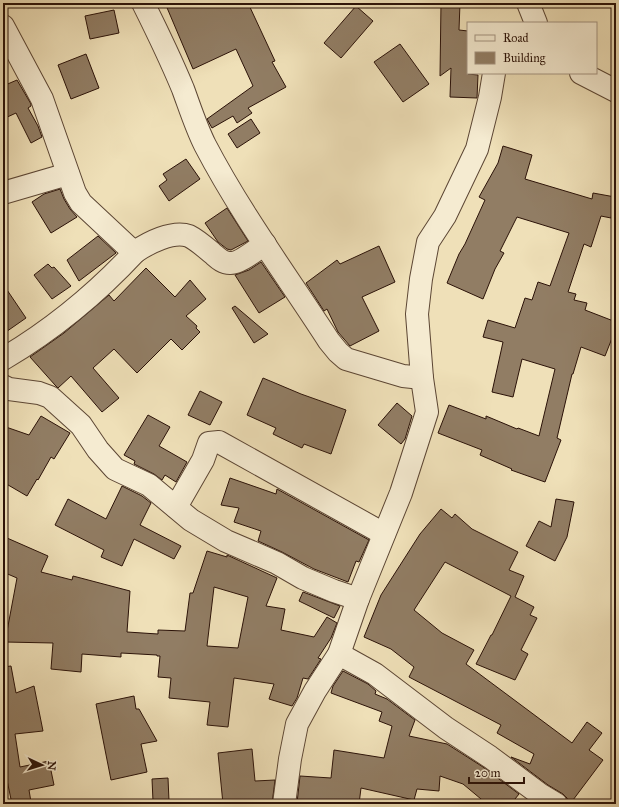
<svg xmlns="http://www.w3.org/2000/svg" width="619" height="807" font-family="'IM FELL Great Primer',serif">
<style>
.building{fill:#917d64;stroke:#2b1208;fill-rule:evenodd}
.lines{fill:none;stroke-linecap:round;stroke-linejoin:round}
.minor-casing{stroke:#5c4634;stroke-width:24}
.minor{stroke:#f5ebd1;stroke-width:22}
</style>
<rect width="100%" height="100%" fill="#efe0b8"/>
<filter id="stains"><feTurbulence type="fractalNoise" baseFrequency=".005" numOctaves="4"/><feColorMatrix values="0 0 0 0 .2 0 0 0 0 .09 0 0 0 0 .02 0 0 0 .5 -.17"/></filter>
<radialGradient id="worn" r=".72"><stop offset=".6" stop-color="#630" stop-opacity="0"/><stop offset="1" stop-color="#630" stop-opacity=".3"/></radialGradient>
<g class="building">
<path d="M165,3H248L275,61L272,62L286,87L248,108L252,113L237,123L233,116L212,128L207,119L253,86L236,49L193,69Z"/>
<path d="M441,3H460L459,30L468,31V74L478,75L477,98L450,97L451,68L440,76Z"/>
<path d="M356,6L373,21L341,58L324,43Z"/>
<path d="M114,10L119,33L90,39L85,16Z"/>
<path d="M400,44L429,84L403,102L374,62Z"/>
<path d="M86,54L99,88L71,99L58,65Z"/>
<path d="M17,80L31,104V106L28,108L38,126L42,137L31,143L16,113L3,119V86Z"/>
<path d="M251,119L260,133L237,148L228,134Z"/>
<path d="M503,146L532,155L525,179L592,199L593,193L615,197L611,218L601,216L591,247L584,244L568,292L576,294L574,300L587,303L585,310L616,322V328L605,356L581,347L573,374H572L557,438L561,440L545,482L511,470L512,469L480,455L482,450L438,433L449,405L486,419V416L517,429L518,428L539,436L555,369L522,359L513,397L492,392L503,342L483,337L488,320L515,328L525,298L532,300L538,282L550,286L569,233L517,217L500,251L504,253L495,269L483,299L447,283L459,254L465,244L485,200L479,197L498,163Z"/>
<path d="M186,159L200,179L169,201L159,186L167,180L163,174Z"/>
<path d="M60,189L64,199L70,209L77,217L51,233L32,202L44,194Z"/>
<path d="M227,208L248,241L231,250L227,249L218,242L205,223Z"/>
<path d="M98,236L116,253L79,281L67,260Z"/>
<path d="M379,246L395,282L362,297L379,331L350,346L338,332L327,309L324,311L306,283L337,260L340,264Z"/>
<path d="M261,262L285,297L259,313L235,275L249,270Z"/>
<path d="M48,264L52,268L54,267L71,286L52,299L34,275Z"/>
<path d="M146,268L175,297L190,280L206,299L186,316L197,326L196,328L200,332L182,350L171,339L137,373L114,349L93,368L119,398L102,412L71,376L58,388L55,385L30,357L64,333L109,295L114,301Z"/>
<path d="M3,284L26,318L3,334Z"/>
<path d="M235,306L268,334L254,343L232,308Z"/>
<path d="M263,378L301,394L346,410L331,454L304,444L302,448L273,434L276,428L247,415Z"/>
<path d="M200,391L222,402L210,425L188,415Z"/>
<path d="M397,403L412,416L405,439L401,444L378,425Z"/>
<path d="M148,415L170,427L159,446L187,462L176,482L165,475L162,480L154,474L134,464L135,461L124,455Z"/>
<path d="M41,416L70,433L54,459L51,457L38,480L37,479L27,496L3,482V426L29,435Z"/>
<path d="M230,478L276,494L277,489L369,540L359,562L356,561L348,582L314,569L282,552L258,541L261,531L234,522L239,508L221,505Z"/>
<path d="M122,486L142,496L151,503L140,525L181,546L174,559L134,539L122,566L101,557L104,550L55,525L68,499L106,519Z"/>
<path d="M556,499L574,502L567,537L555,561L526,546L539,521L551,527Z"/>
<path d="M441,509L452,518L455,514L472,529L518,552L509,570L524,576L515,597L534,607L530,615L537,618L521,650L528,654L515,680L476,664L491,635H492L511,596L445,562L414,610L442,633L474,650L466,664L572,743L587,722L602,733L589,750L603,760L570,804H568L567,798L563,794L548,785L511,757L530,764L534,754L497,733L501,725L409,677L414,667L391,649L364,637L381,595L420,534Z"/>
<path d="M7,538L48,556L41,572L72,580L73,576L130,591L127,632L158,634V630L185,631L190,593H193L207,551L227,557V555L277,578L266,606L285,609L281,630L314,637L327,617L337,623L331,638L318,658L321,659L308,679L303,678L297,698L292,706L269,699L274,684L234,678L228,727L207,725L210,702L169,698L171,678L158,677L160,656H157V655L121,653V657L82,654L81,672L51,669L53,643L5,642L17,578L3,572V549ZM214,587L248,597L238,648L207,646Z"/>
<path d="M303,592L340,606L334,618L299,601Z"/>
<path d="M11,666L16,693L34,686L43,731L15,734L20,767L49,761L54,785L29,790L31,802L20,804H12L3,761V667Z"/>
<path d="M343,671L368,684L376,691L375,694L387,699L415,720L409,736L447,744L483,767L519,794L511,804H487L463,784L440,776L439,791L417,789L414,800L361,788L359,804L297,803L300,776L331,778L334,750L384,758L392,726L379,721L382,712L331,693L333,686Z"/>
<path d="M134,696L136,709H139L157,741L141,744L147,772L111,780L96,704Z"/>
<path d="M252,749L255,781L275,780L272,804H223L218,753Z"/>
<path d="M168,778L169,801H153L152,779Z"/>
</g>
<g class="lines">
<g class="minor-casing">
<g id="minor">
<path d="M143,3C157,31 171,60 183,89C190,108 196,127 205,145C241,214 287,276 329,341L338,352L346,359L403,376L422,378"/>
<path d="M528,3L536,23"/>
<path d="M3,26L42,99L75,193L81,203L127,246L135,252C148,243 173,230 189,236C197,240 205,247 212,253C217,257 222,263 230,263C239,264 257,249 265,244"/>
<path d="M581,73L616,91"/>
<path d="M3,193L68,174"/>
<path d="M3,359C52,330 96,294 135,252"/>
<path d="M3,386L9,389L39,393L50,397L81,425L98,450L115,469L149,485L191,520L226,541L277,563L303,578L334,591L358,599"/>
<path d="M176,507L203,460L209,443L219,442L384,534"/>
<path d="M339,654L375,674L446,728L490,757L541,795L556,804"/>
<path d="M284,804L290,759L297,724L315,691L339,654L358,599L401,493L427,412L422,378L417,314L421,279L428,242L445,216L477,149L490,97L494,73"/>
</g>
</g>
<use href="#minor" class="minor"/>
</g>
<rect width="619" height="807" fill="none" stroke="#efe0b8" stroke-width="16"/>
<rect x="4" y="4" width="611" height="799" fill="none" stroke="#2b1208" stroke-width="2"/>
<rect x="8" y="8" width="603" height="791" fill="none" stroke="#2b1208"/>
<rect x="467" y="22" width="130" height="52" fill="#f5ebd1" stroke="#a49481"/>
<rect x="475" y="35" width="20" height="6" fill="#f5ebd1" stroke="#a49481"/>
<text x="503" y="42" font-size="12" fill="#2b1208">Road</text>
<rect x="475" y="52" width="20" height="12" fill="#917d64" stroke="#a49481"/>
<text x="503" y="62" font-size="12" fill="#2b1208">Building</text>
<g transform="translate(42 765) rotate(94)" stroke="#f5ebd1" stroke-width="3" paint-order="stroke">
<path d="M0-3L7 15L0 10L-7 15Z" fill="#2b1208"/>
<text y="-6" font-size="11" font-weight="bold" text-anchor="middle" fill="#2b1208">N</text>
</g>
<path d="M469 777v6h55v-6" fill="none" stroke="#2b1208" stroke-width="2"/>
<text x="475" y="777" font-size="12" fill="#2b1208" stroke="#f5ebd1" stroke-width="3" paint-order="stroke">20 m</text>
<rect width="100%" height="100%" filter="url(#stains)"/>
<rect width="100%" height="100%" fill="url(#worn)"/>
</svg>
